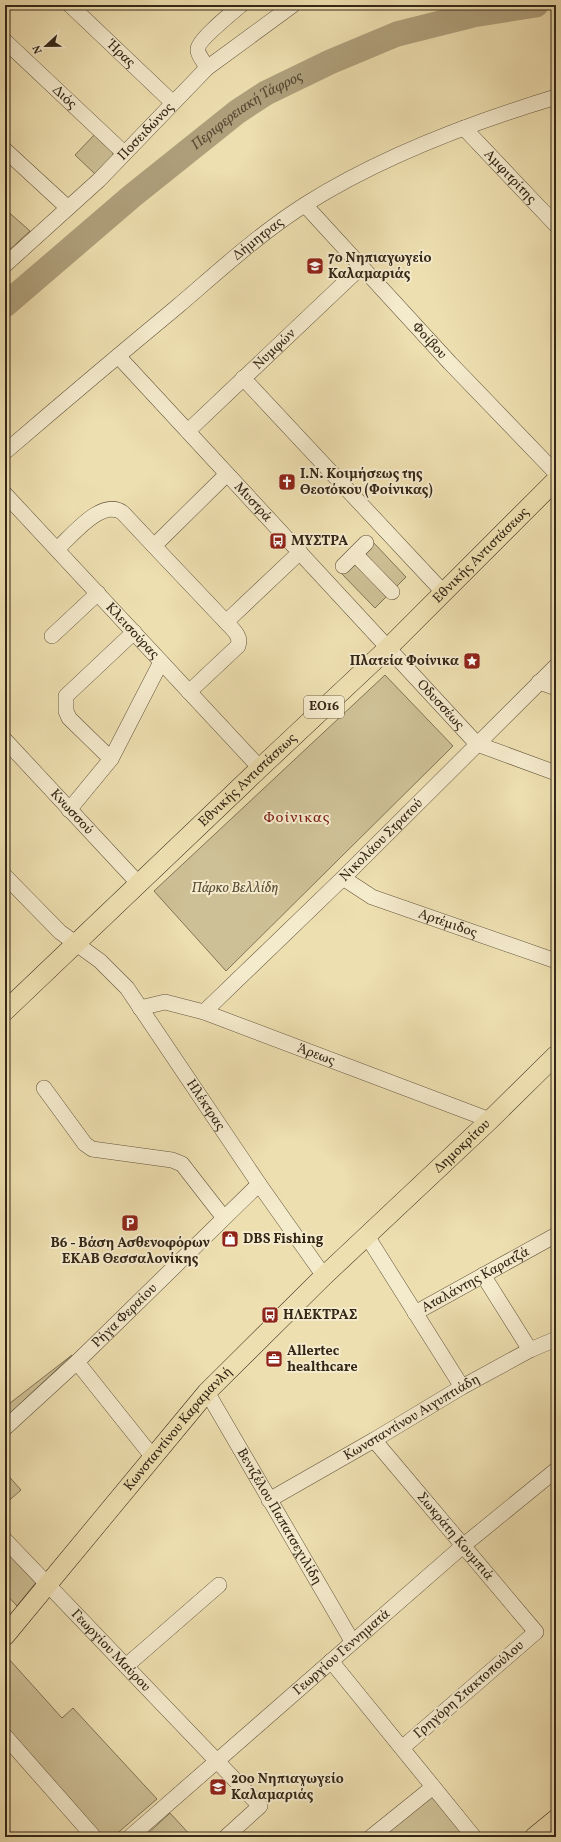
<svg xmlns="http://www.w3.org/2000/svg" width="561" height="1842" viewBox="0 0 561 1842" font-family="Vollkorn,serif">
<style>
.green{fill:#cec096;stroke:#817456}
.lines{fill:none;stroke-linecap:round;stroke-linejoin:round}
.river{stroke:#afa07c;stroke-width:25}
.minor-casing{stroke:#62553d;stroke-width:16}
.major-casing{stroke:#342717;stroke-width:20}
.minor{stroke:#f4eacc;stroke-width:15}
.major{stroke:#eedfb0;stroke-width:19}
.labels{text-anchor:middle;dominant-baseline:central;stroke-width:4;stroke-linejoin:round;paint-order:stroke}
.shield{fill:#f4eacc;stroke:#6e624d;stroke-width:1}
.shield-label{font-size:13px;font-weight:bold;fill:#342717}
.street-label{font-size:14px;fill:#342717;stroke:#f4eacc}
.poi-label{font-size:14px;font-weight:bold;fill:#342717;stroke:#f4eacc;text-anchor:start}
.park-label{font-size:14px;font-style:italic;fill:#5a4d37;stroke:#f4eacc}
.water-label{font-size:15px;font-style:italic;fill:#594b35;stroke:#f4eacc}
.neighbourhood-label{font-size:15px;letter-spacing:1px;fill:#7a1f14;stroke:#f4eacc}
</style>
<rect width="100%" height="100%" fill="#eedfb0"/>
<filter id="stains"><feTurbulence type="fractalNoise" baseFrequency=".005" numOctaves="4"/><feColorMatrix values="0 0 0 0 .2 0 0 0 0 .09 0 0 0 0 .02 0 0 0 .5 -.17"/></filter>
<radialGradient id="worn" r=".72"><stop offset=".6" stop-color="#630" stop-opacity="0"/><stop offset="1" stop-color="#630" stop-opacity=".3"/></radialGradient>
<path class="green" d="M97,132L113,153V156L95,174L75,155Z
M5,209L30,231L5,254Z
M373,542L406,577L394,589L364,557Z
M357,564L387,596L375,608L341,573Z
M385,675L453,746L226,971L154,891Z
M72,1355L5,1418V1407Z
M5,1472L21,1490L5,1504Z
M5,1546L38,1580L17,1606L5,1593Z
M8,1658L62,1718L73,1708L157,1799L113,1837H102L5,1725V1662Z
M431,1794L466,1837H380Z
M170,1813L192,1837H144Z"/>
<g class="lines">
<path class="river" id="s1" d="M5,305L132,196L237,112L266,93L330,62L397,34L473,15L536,5"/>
<g class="minor-casing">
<g id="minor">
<path id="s2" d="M70,5L173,103"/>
<path id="s3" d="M5,41L124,153"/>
<path d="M207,68C205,63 197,54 198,49C198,40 233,12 241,5"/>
<path id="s4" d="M464,128L556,225"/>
<path d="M5,150L68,208"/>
<path id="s5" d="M305,205L450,363L556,473"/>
<path id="s6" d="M5,265L99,180L207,68L293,5"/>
<path id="s7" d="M118,356L477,744L556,773"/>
<path d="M243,378L444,593"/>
<path id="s8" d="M188,431L361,267"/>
<path id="s9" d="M5,452C62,403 120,354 178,306C219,271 260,233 306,204C382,156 470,123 556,97"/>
<path d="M227,474L154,546L226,622L300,552"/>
<path id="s10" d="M5,494L260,768"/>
<path d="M57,549C72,536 102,497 123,513L154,546"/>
<path d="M355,554L392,592"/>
<path d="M343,566L366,543"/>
<path d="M52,636L98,593"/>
<path d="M539,682L556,688"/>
<path d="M189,692L238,646C242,636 232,629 226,622"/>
<path id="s11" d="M5,740L139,884"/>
<path d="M111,759L69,718L66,711V696L134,632"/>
<path d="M69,810L111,759L161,662"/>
<path id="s12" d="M5,876L60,932L100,961L127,988L259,1184L324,1276"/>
<path id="s13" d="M343,878L372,897L556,961"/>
<path id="s14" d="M140,1008L165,1002L204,1012L490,1120"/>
<path id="s15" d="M204,1012L343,878L556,666"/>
<path d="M44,1088L85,1144L92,1149L172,1160L182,1164L224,1218"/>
<path d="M367,1236L462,1387"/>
<path d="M483,1275L530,1350"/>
<path id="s16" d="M415,1313L556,1235"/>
<path d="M77,1362L152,1456"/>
<path id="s17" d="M207,1392L352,1641"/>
<path id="s18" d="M5,1428L77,1362L259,1184"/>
<path id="s19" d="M374,1440L536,1632L402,1748"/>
<path id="s20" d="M269,1500L374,1440L462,1387L530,1350L556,1339"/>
<path id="s21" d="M5,1540L260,1806L226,1837"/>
<path d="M331,1661L474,1837"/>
<path d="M126,1666L219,1585"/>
<path d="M5,1736L94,1837"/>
<path id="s22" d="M130,1837L464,1545L556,1470"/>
<path d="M371,1837L433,1787"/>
</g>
</g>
<g class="major-casing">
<g id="major">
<path id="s23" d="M5,1011L260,768L389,647L556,480"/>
<path id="s24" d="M5,1636L207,1392L324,1276L490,1120L556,1055"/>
<path d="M534,1837L556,1819"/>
</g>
</g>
<use href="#minor" class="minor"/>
<use href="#major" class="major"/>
</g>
<defs>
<g id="school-square" transform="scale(0.9)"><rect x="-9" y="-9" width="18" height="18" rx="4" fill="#8f2418" stroke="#f4eacc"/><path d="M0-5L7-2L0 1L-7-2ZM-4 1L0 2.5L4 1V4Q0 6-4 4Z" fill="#fff"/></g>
<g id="church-square" transform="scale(0.9)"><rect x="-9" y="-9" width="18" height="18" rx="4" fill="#8f2418" stroke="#f4eacc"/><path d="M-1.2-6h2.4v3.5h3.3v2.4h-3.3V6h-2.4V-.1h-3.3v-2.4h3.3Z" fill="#fff"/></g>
<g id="bus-square" transform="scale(0.9)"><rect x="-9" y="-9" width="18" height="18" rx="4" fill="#8f2418" stroke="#f4eacc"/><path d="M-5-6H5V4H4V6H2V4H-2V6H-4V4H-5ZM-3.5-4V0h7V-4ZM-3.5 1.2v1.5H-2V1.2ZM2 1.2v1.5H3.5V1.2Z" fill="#fff"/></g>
<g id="sight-square" transform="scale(0.9)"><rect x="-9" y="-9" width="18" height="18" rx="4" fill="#8f2418" stroke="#f4eacc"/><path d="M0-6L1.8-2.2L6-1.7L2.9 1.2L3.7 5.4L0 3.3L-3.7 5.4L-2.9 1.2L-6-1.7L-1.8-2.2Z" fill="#fff"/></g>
<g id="parking-square" transform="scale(0.9)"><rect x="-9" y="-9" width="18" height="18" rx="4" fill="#8f2418" stroke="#f4eacc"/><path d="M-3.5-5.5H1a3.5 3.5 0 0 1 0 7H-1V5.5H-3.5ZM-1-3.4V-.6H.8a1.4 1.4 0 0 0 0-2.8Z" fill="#fff"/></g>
<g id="shop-square" transform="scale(0.9)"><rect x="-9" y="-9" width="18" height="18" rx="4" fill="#8f2418" stroke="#f4eacc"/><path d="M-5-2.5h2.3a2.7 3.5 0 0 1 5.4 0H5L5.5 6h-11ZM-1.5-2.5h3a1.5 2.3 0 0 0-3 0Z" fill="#fff"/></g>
<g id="office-square" transform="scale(0.9)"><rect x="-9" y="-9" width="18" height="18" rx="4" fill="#8f2418" stroke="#f4eacc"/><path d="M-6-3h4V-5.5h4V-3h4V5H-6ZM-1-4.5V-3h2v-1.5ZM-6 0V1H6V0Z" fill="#fff"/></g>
</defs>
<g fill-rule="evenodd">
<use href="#school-square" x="315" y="266"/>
<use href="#church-square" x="287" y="482"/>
<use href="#bus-square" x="278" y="541"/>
<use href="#sight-square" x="472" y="661"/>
<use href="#parking-square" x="130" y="1223"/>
<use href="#shop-square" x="230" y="1239"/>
<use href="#bus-square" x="270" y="1315"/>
<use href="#office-square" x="274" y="1359"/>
<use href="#school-square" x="218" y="1787"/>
</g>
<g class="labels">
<rect class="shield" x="304" y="696" width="40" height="22" rx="3"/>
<g class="shield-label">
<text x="324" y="707">ΕΟ16</text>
</g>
<g class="street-label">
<text stroke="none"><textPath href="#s2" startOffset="71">Ήρας</textPath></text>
<text stroke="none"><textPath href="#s3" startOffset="82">Διός</textPath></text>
<text stroke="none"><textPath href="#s6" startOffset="194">Ποσειδώνος</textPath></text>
<text stroke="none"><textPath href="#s4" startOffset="67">Αμφιτρίτης</textPath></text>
<text stroke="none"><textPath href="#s9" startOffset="331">Δήμητρας</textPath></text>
<text stroke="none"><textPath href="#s5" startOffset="184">Φοίβου</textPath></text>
<text stroke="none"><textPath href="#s8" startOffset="119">Νυμφών</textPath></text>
<text stroke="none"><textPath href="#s7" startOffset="199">Μυστρά</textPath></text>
<text stroke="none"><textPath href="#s23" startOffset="659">Εθνικής Αντιστάσεως</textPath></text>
<text stroke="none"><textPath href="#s10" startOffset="187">Κλεισούρας</textPath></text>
<text stroke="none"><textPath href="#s7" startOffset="475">Οδυσσέως</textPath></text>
<text stroke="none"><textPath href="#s23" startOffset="335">Εθνικής Αντιστάσεως</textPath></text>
<text stroke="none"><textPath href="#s11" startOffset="98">Κνωσσού</textPath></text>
<text stroke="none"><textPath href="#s15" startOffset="247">Νικολάου Στρατού</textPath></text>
<text stroke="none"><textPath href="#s13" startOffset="115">Αρτέμιδος</textPath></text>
<text stroke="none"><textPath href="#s14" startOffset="186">Άρεως</textPath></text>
<text stroke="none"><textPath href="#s12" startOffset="307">Ηλέκτρας</textPath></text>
<text stroke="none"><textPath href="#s24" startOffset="671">Δημοκρίτου</textPath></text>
<text stroke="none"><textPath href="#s16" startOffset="69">Αταλάντης Καρατζά</textPath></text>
<text stroke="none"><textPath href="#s18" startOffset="164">Ρήγα Φεραίου</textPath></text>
<text stroke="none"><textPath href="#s20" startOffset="165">Κωνσταντίνου Αιγυπτιάδη</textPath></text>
<text stroke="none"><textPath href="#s24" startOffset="270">Κωνσταντίνου Καραμανλή</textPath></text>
<text stroke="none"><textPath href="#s17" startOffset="144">Βενιζέλου Παπατσεχιλίδη</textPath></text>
<text stroke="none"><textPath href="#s19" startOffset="126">Σωκράτη Κουμπιά</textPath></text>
<text stroke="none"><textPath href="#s21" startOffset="153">Γεωργίου Μαύρου</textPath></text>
<text stroke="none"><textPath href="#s22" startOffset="281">Γεωργίου Γεννηματά</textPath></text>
<text transform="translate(469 1690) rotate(-41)">Γρηγόρη Στακτοπούλου</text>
</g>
<g class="poi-label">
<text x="328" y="258">7ο Νηπιαγωγείο<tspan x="328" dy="16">Καλαμαριάς</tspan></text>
<text x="300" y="474">Ι.Ν. Κοιμήσεως της<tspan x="300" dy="16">Θεοτόκου (Φοίνικας)</tspan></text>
<text x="291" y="541">ΜΥΣΤΡΑ</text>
<text x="459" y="661" text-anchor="end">Πλατεία Φοίνικα</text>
<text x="243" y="1239">DBS Fishing</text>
<text x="130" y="1243" text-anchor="middle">Β6 - Βάση Ασθενοφόρων<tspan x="130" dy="16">ΕΚΑΒ Θεσσαλονίκης</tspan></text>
<text x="283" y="1315">ΗΛΕΚΤΡΑΣ</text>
<text x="287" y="1351">Allertec<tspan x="287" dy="16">healthcare</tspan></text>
<text x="231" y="1779">20ο Νηπιαγωγείο<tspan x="231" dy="16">Καλαμαριάς</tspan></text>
</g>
<g class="park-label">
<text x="235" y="888">Πάρκο Βελλίδη</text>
</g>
<g class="water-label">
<text stroke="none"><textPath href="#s1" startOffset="311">Περιφερειακή Τάφρος</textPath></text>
</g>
<g class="neighbourhood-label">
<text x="297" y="818">Φοίνικας</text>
</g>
</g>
<rect width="561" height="1842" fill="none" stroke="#eedfb0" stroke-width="20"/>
<rect x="6" y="6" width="549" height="1830" fill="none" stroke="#342717" stroke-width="2"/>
<rect x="10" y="10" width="541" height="1822" fill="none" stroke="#342717"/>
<g transform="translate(46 46) rotate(248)" stroke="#f4eacc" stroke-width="3" paint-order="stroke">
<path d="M0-3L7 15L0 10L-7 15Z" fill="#342717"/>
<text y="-6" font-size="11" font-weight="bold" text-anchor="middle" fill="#342717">N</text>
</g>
<rect width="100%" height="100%" filter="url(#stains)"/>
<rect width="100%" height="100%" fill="url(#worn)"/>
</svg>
